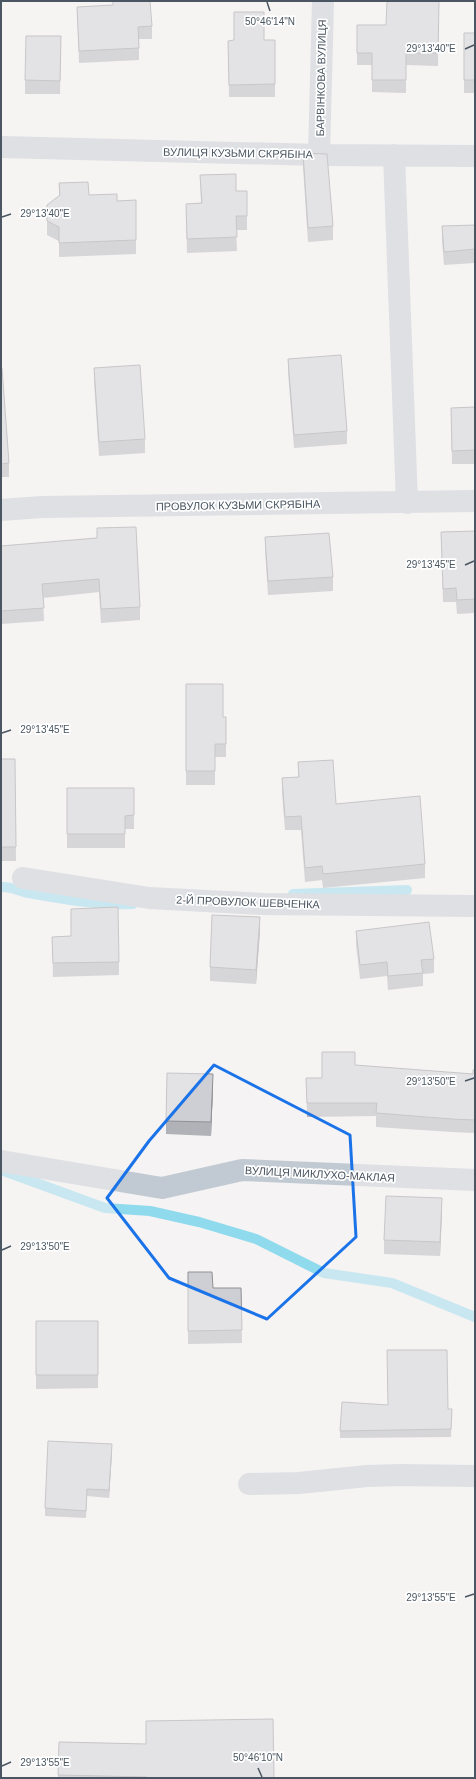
<svg xmlns="http://www.w3.org/2000/svg" width="476" height="1779" viewBox="0 0 476 1779" font-family="Helvetica,sans-serif">
<style>
.lines{fill:none;stroke-linecap:round;stroke-linejoin:round}
.stream{stroke:#90daee;stroke-width:10}
.minor{stroke:#c1cad2;stroke-width:22}
.wall{fill:#b0b2b7}
.shaded-wall{fill:#909195}
.building{fill:#cdcfd5;stroke:#909195}
.marked{fill:none;stroke:#1a73e8;stroke-width:3;stroke-linejoin:round}
.ticks{fill:none;stroke:#4a5661;stroke-width:1.5}
.labels{text-anchor:middle;dominant-baseline:central;stroke-width:3.5;stroke-linejoin:round;paint-order:stroke}
.street-label{font-size:11px;fill:#4a5661;stroke:#fff}
.ticks-label{font-size:10px;text-anchor:middle;fill:#4a5661;stroke:#fff;stroke-width:3.5;stroke-linejoin:round;paint-order:stroke}
</style>
<rect width="100%" height="100%" fill="#f5f3f3"/>
<g class="lines">
<path class="stream" d="M1,887C11,886 18,891 28,893C63,899 98,906 133,904
M293,894L407,890
M1,1170L105,1208L150,1211L199,1222L256,1239L324,1273L392,1283L475,1317"/>
<path class="minor" d="M1,147L319,155L475,156
M319,155L323,1
M394,155L407,503
M1,510L42,507L475,501
M23,878L149,898L263,904L475,906
M1,1161L162,1188L242,1170L475,1180
M249,1484L299,1483L367,1476L400,1475L475,1476"/>
</g>
<path class="wall" d="M439,1L438,66L406,65V93L372,92V65H357V25H386Z
M77,7L152,26V39H139V60L79,63Z
M464,33H475V93H464Z
M61,36L60,94H25V80Z
M275,40V97H229L228,41Z
M303,153L333,226V240L308,242L303,167Z
M200,175L236,191L247,216V230H236L237,251L187,253L186,217V204L201,203Z
M59,183L89,195L117,201L136,200V254L59,257V241L47,235V205L59,196Z
M475,225V263L444,265L442,240V226Z
M288,359L347,431V444L294,448L288,373Z
M1,368L9,463V477H1Z
M94,368L145,439V453L99,456L94,381Z
M475,407V464H452L451,408Z
M97,528L140,607V620L101,623L99,592L43,598L44,621L1,624V546L97,538Z
M475,531V613L457,614L456,602H443L441,532Z
M265,537L333,577V591L268,595L265,551Z
M186,684L223,717H226V757H215V785H186Z
M1,759H15L16,861H1Z
M298,762L336,804L425,864V878L323,888L322,880L305,882L301,830H285L282,792V778L298,777Z
M67,788H134V829H125V848H67Z
M71,909L119,962V975L53,977L52,937L71,936Z
M260,931L256,984L210,981V967Z
M356,931L434,959V973L423,974V986L388,990L387,976L360,979L356,944Z
M355,1065L473,1074L475,1070V1133L452,1132L376,1127V1116L307,1117L306,1078H322Z
M213,1088L211,1136L166,1134V1121Z
M442,1212L440,1256L384,1254V1240Z
M188,1272L213,1288H241L242,1343L188,1344Z
M36,1321H98V1388L36,1389Z
M448,1409H452L451,1437L340,1438V1431Z
M112,1452L109,1498L87,1496L86,1518L45,1516V1508Z
M146,1721L274,1778H58L59,1742L146,1744Z"/>
<path class="shaded-wall" d="M260,917V931L256,984V970Z
M213,1074V1088L211,1136V1122Z
M442,1198V1212L440,1256V1242Z
M112,1444V1452L109,1498V1490Z"/>
<path class="building" d="M113,1H150L152,26L138,27L139,48L79,51L77,7L113,5Z
M387,1H439L438,53H406V80H372V53H357V25H386Z
M234,12H264V40H275V84L229,85L228,41L234,40Z
M464,33H475V80H464Z
M26,36H61L60,81L25,80Z
M303,153L327,154L333,226L308,228Z
M236,174V191H247V216H236L237,237L187,239L186,204L202,203L200,175Z
M88,182L89,195L117,194V201L136,200V240L59,243V227L47,221V205L60,195L59,183Z
M475,225V249L444,252L442,226Z
M341,355L347,431L294,435L288,359Z
M140,365L145,439L99,442L94,368Z
M1,368H2L9,463L1,464Z
M475,407V450L452,451L451,408Z
M136,527L140,607L101,609L99,579L42,584L44,608L1,611V546L97,538V528Z
M475,531V599L457,600L456,588L443,589L441,532Z
M329,533L333,577L268,581L265,537Z
M186,684H223V717H226V744H215V771H186Z
M1,759H15L16,847H1Z
M333,760L336,804L420,796L425,864L323,874L322,866L305,868L301,816L285,817L282,778L299,777L298,762Z
M67,788H134V815L125,816V834H67Z
M118,907L119,962L53,963L52,937L71,936V909Z
M212,915L260,917L256,970L210,967Z
M429,922L434,959L421,960L423,973L388,976L387,962L360,965L356,931Z
M322,1052H355V1065L473,1074V1070H475V1120L452,1119L376,1113L377,1103H307L306,1078H322Z
M167,1073L213,1074L211,1122L166,1121Z
M386,1196L442,1198L440,1242L384,1240Z
M188,1272H212L213,1288H241L242,1330L188,1331Z
M36,1321H98V1375H36Z
M387,1350H447L448,1409H452L451,1429L340,1431L342,1402L388,1405Z
M48,1441L112,1444L109,1490L87,1489L86,1511L45,1508Z
M273,1719L274,1778H147V1777L58,1775L59,1742L146,1744V1721Z"/>
<path d="M0 0H476V1779H0ZM214,1065L350,1135L356,1237L267,1319L169,1278L107,1198L149,1141Z" fill="#f5f3f3" fill-opacity=".55" fill-rule="evenodd"/>
<path class="marked" d="M214,1065L350,1135L356,1237L267,1319L169,1278L107,1198L149,1141Z"/>
<path class="ticks" d="M267,2L270,11M465,49L474,45M2,217L11,214M465,565L474,561M2,733L11,730M465,1081L474,1078M2,1250L11,1246M465,1597L474,1594M2,1766L11,1762M258,1768L262,1777"/>
<g class="labels">
<g class="street-label">
<text transform="translate(321 78) rotate(-89)">БАРВІНКОВА ВУЛИЦЯ</text>
<text transform="translate(238 153) rotate(1)">ВУЛИЦЯ КУЗЬМИ СКРЯБІНА</text>
<text transform="translate(238 505) rotate(-1)">ПРОВУЛОК КУЗЬМИ СКРЯБІНА</text>
<text transform="translate(248 902) rotate(2)">2-Й ПРОВУЛОК ШЕВЧЕНКА</text>
<text transform="translate(320 1174) rotate(3)">ВУЛИЦЯ МИКЛУХО-МАКЛАЯ</text>
</g>
</g>
<g class="ticks-label">
<text x="270" y="25">50°46'14"N</text>
<text x="431" y="52">29°13'40"E</text>
<text x="45" y="217">29°13'40"E</text>
<text x="431" y="568">29°13'45"E</text>
<text x="45" y="733">29°13'45"E</text>
<text x="431" y="1085">29°13'50"E</text>
<text x="45" y="1250">29°13'50"E</text>
<text x="431" y="1601">29°13'55"E</text>
<text x="258" y="1761">50°46'10"N</text>
<text x="45" y="1766">29°13'55"E</text>
</g>
<rect width="476" height="1779" fill="none" stroke="#4a5661" stroke-width="4"/>
</svg>
